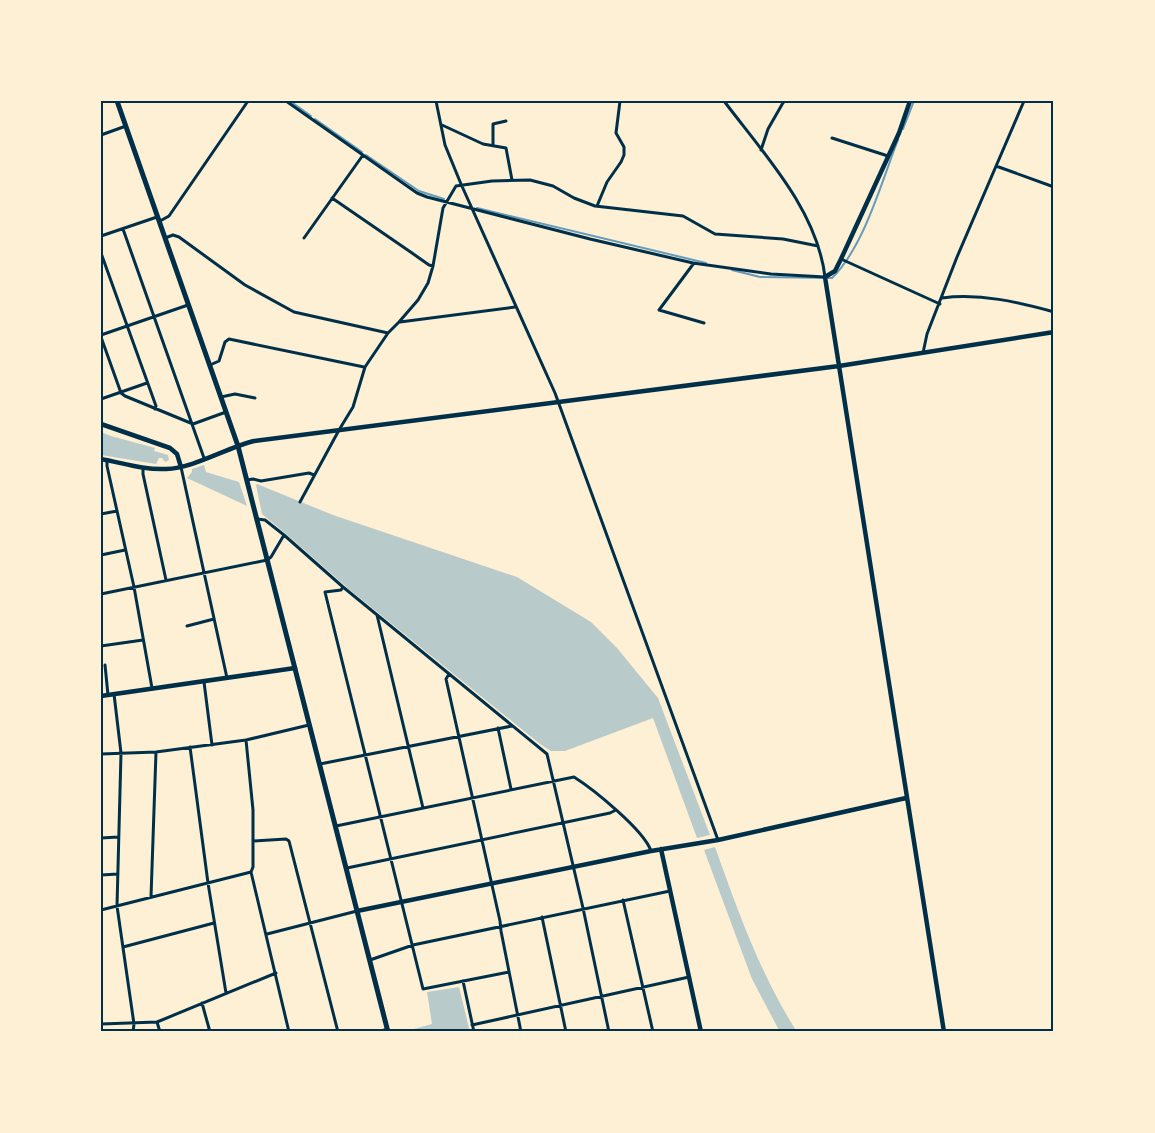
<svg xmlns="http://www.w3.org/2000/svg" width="1155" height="1133" viewBox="0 0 1155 1133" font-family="'Public Sans',sans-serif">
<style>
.green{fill:#b9caca}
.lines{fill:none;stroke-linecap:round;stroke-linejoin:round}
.stream{stroke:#669bbc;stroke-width:2}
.minor{stroke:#003049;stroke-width:3}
.tertiary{stroke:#003049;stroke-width:4.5}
.secondary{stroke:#003049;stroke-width:5}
.neatline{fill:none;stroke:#003049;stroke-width:2}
</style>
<rect width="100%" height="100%" fill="#fdf0d5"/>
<path class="green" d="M101,432L111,436L155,448L154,451L168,455L169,460L165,462L162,458H159L156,464L101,455Z
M204,465L206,472L239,482L247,506L187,478L192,472V469Z
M257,484L333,515L517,577L591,622L617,648L658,698L710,835L697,838L653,718L565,751H551L540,744L350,590L285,533L262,514L256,485Z
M715,847C738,911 760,974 797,1032H780L752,979L704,850Z
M459,987L470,1032H403L432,1024L427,992Z"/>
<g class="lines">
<path class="stream" d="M290,101L311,116
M315,119L362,152
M903,129L914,101
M366,155L419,191L444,199
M477,208L706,263
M732,270L760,277L832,278C864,247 881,183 898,140"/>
<path class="minor" d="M286,101L417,193L427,197L590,239L693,263L771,274L825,277C817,210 764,154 724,101
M436,101L445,145L461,184L555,393L718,840
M777,101L784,102
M442,125L483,144L506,148L512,180
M101,135L126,126
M832,138L888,156
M493,145V124L506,121
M761,150L768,129L784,101
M996,166L1054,187
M332,198L412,253L429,265L433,266
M597,206L607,182L621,162L624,155V147L616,133L620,101
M160,221L169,216L248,101
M123,229L204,458
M101,236L157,217
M165,238L173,235L179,237L245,285L294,312L388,333
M304,238L363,155
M101,253L156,406L155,409
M841,259L940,304
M694,263L659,310L704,323
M942,298C980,293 1018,302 1054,312
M400,322L515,307
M101,335L188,305
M101,337L121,393L125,396L193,424L226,412
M923,353L927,334L957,257L1024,101
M210,365L219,361L225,342L229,339L364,367
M221,397L235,394L255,398
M101,399L147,383
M107,460V466L134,587L152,688
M181,467L227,678
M143,469V474L166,580
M247,480L253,479L261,481L309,473L314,475
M300,502L339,430L353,407L365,367L388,333L399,322L418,300L428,283L433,266L443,208L456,186L492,181L530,180L553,186L574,198L595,206L683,216L715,234L783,239L818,246
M101,514L117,511
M257,519L265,520L284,535L343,587L547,754L583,908L609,1032
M101,555L125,550
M343,587L341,590L325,592L423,989L509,972
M101,594L267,560L271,557L284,535
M377,615L423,808
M187,626L214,619
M101,646L143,640
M105,665L108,695
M449,674L446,679L500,921L501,931L521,1032
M204,682L212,745
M114,694L121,753L117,906L134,1024L133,1032
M498,728L511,789
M246,740L253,810V867L251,872L289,1032
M190,747L208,883L226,993
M101,754L156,752L246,740L309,725
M320,764L512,726
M336,826L574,777C593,789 644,830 651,851
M101,838L118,837
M253,841L286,839L289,841L338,1032
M347,868L610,813L616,810
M101,875L118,874
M151,897L156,752
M623,900L653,1032
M101,910L251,872
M542,917L566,1032
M267,934L357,911
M123,947L214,923
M370,960L413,945L670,891
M463,981L474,1032
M202,1003L210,1032
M157,1022L160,1032
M101,1024L157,1022L276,973
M472,1025L689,977
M379,1032L387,1029"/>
<path class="tertiary" d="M910,101L899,133L841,259L835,271L825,277L944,1032
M101,424L170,448L177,454L181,467
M101,459C123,463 143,470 166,469C194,468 226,448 254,441L839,366L1054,332
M101,696L295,668
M661,849L701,1032
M357,911L651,851L718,840L906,798"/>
<path class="secondary" d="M117,101L238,446L388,1032"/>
</g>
<rect width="1155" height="1133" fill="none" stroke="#fdf0d5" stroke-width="205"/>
<rect x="102" y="102" width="950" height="928" class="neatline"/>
</svg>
